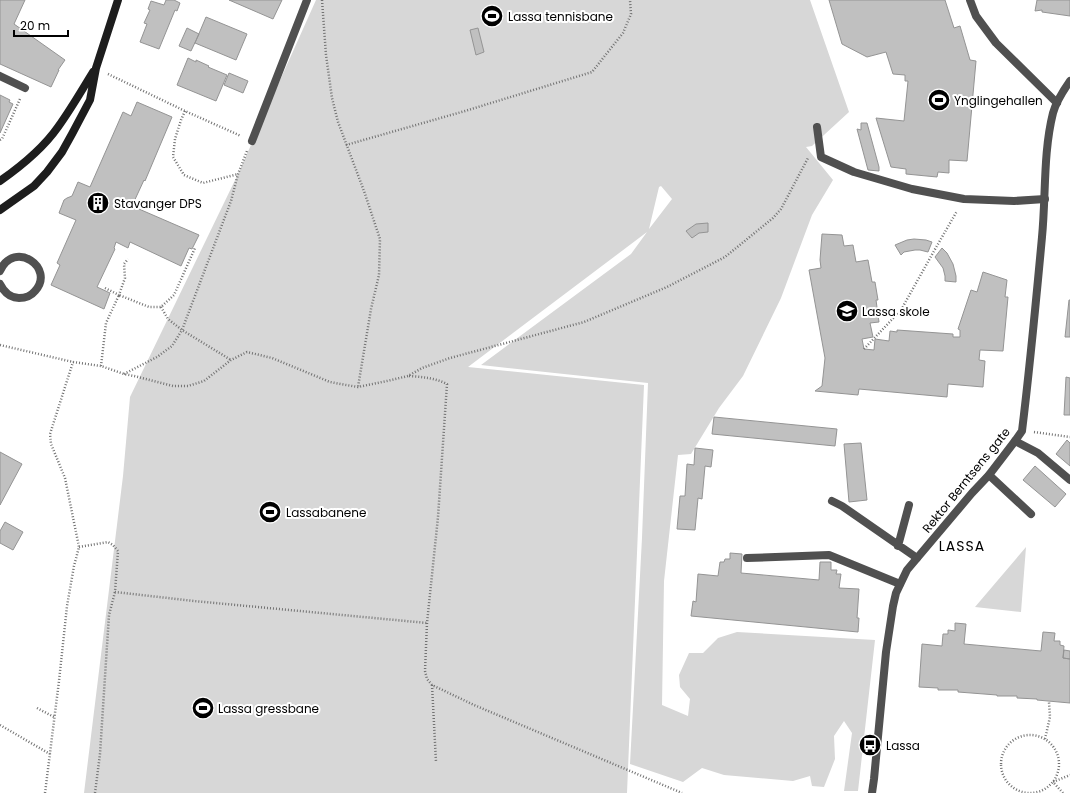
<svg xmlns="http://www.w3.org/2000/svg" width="1070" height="793" viewBox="0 0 1070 793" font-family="Poppins,sans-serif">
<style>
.green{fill:#d7d7d7;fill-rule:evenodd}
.building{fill:#c0c0c0;stroke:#949494}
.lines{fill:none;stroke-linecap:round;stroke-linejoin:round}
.path{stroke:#727272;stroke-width:2.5;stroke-dasharray:1 2;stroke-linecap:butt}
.lane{stroke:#505050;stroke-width:8}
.street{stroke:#505050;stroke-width:8}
.secondary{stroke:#1d1d1d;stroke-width:8}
.labels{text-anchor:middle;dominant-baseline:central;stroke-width:4;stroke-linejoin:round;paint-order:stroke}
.poi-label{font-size:12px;fill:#000;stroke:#fff;text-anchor:start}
.street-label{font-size:12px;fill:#000;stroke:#fff}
.quarter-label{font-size:14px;letter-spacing:1px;fill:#000;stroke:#fff}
</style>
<rect width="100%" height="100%" fill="#fff"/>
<path class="green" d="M316,0H810L849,112L812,146L806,147L833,180L812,215L781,298L743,376L719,408L691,454L678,455L664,581L662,705L688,716L690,699L680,687L679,675L689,653H703L718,638L737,632L875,640L858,791H844L852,733L844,721L834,736L835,759L824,787L812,786L810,776L793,781L724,775L702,768L683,782L630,764L642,538L648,383L481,365L631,254L647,232L468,367L644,385L627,793H84L123,476L130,397L238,174ZM661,186L672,199L649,229L659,187Z
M1026,547L1021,612L975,607Z"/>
<path class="building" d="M0,0H25L14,24L65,60L58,70H59L51,87L0,64Z
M166,0H174L180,3L177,11L175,10L159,49L140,42L147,24L144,23L150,10L148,9L151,1L164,5Z
M229,0H282L273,19Z
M829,0H945L954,28L960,26L970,60L976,61L967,161L949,160V173L938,172L937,177L906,174V169L891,167L876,118L904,121L908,81H905V75L893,74L886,52L867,57L842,44Z
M1037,0H1070V16L1042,12V10L1035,11Z
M206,17L247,34L236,60L195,43Z
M187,28L199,34L191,51L179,46Z
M478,28L484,52L476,55L470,30Z
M188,58L196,62V60L209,66L208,67L227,75L216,101L177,85Z
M229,73L248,81L243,93L224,85Z
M0,95L10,100L9,102L13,104L0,133Z
M137,102L172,117L145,181L144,180L132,206L199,235L192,249L189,248L181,266L130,242L128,248L116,242L114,248L115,249L97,287L110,293L104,309L51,285L60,265L57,263L76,220L59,213L64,200L67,198L72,196L78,182L90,187L123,112L131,116Z
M861,123H867L879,167V171L868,170L857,129L861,130Z
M708,223V232L699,233L692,238L686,231L696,224Z
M822,234L842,235L844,246L853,245L856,262L868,260L872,282H875L878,300H876L879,322L870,323L873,337L862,339L864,349L874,350L875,339L889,341L890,331L897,332V330L953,334V337H960V330L958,329L971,290L977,292L983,272L1007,280L1005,297H1008L1003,351L980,350L979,360L985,361L983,387L948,384L947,397L859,389L858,395L815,391L822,386L825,358L809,270L821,268L820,260Z
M914,239L926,240L932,242L928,252L920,250H915L904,252L901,255L895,245L907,240Z
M942,248L947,253L953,264L956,276V282L945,281V276L943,268L935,257Z
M1069,300H1070V337H1065Z
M1066,377L1070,378V415H1064Z
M714,417L837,429L835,446L712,434Z
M1067,440L1070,443V466L1056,454Z
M861,443L867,500L849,502L844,444Z
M695,448L713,450L711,467L705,466L702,499L698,498L695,530L677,529L680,496H685L687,464L694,465Z
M0,452L22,464L0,505Z
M1035,466L1066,494L1055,507L1023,480Z
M5,522L23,532L13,550L0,543V531Z
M730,553L742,554L741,573L819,580L820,562H831V570H837L836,574H841L839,588L859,589L857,618H859L858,632L691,616L693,601L696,602L698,574L718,576L720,562H724L725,559H730Z
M955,623L966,624L964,644L1041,651L1043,632L1055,633L1054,641H1060V645L1064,646L1063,658L1070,659V703L1037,700V699L1017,698V696H997V695L958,692V690H938V688L919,687L922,644L942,646L943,634H948V630L955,631Z
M1064,650L1070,651V659L1063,658Z"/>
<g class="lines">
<path class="path" d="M322,0L326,55L332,98L338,122L364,191L380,239L379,275L371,309L358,387
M108,74L185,111L241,136
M185,111L181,120L175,139L173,157L184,175L203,183L238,174
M0,140L2,139L20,99
M346,145L465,111L592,72L623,33L631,14L630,0
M105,288L119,295L125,278L124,264L128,259
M161,307L168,319L182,330L231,360
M0,345L73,362L101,366L124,374L134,376L173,386H188L204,381L231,360L247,352L272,358L330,382L346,385L358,387L387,381L408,376L422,368L450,358L584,322L667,287L725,257L773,218L781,209L808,158
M864,349L901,310L934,251L957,211
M101,366L106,323L119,295L149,307H161L174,295L195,248
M124,374L157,357L172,346L182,330L231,201L238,174L247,151
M409,376C423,377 435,378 447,384L438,517L427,623L425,671L427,679L432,685L474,705L682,793
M1034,432L1070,437
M79,547L108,542L113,545L118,551L115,592L194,601L427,623
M432,685L436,762
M37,708L54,717
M0,725L50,754
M1001 764a29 29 0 1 1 58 0a29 29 0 1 1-58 0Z
M1045,739L1050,717L1049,702
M45,793L59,681L67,606L74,566L79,547L65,478L51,444L50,434L73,362
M95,793L100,754L109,615L115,592
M1063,793L1053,782L1070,775"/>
<path class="lane" d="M970,0L976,16L996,43L1057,103
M0,76L25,88
M817,127L821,157L854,172L912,189L964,199L1014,201L1045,199
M252,141L307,0
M0,271C14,239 56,268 35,291C31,296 25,298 19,298C10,298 4,292 0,284
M1015,441L1038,453L1070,480
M989,475L1031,514
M832,501L842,506L917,558
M898,546L909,505
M747,558L829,555L900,584"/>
<path class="street" d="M872,793L874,779L886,652L893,606L896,593L907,570L972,493L989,475L1015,441L1022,431C1030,366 1036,302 1042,237C1046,196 1043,153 1053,113C1056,102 1063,91 1070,81"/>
<path class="secondary" d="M0,181C20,167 44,147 58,127C71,109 82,90 93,72
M0,210L34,186L47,172L62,152L72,134L90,100L96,68L118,0"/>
</g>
<defs>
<g id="stadium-disc" transform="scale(1.15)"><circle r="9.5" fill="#000" stroke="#fff"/><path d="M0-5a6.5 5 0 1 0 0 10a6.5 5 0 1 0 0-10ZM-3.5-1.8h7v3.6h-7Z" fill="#fff"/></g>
<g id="building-disc" transform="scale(1.15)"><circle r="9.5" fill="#000" stroke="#fff"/><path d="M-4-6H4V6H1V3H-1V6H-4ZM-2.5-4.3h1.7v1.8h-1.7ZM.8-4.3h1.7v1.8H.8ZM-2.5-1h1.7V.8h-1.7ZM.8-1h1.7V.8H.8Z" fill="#fff"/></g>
<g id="school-disc" transform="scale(1.15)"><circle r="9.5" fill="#000" stroke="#fff"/><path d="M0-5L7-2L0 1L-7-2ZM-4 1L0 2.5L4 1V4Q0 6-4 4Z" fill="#fff"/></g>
<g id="bus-disc" transform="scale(1.15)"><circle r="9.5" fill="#000" stroke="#fff"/><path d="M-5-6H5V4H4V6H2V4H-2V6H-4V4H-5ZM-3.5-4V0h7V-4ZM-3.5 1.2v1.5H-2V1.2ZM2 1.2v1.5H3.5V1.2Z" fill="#fff"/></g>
</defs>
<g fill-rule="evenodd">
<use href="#stadium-disc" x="492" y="16"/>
<use href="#stadium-disc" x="939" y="100"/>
<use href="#building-disc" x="98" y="203"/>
<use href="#school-disc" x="847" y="311"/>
<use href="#stadium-disc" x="270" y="512"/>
<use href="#stadium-disc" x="203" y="708"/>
<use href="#bus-disc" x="870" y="745"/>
</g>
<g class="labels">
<g class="poi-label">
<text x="508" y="16">Lassa tennisbane</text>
<text x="954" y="100">Ynglingehallen</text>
<text x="114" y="203">Stavanger DPS</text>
<text x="862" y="311">Lassa skole</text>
<text x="286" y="512">Lassabanene</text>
<text x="218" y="708">Lassa gressbane</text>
<text x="886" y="745">Lassa</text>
</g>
<g class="street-label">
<text transform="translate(966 480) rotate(-51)">Rektor Berntsens gate</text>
</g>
<g class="quarter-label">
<text x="962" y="546">LASSA</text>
</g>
</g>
<path d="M14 30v6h54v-6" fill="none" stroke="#000000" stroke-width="2"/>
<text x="20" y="30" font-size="12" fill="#000000" stroke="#ffffff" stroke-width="3" paint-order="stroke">20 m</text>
</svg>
